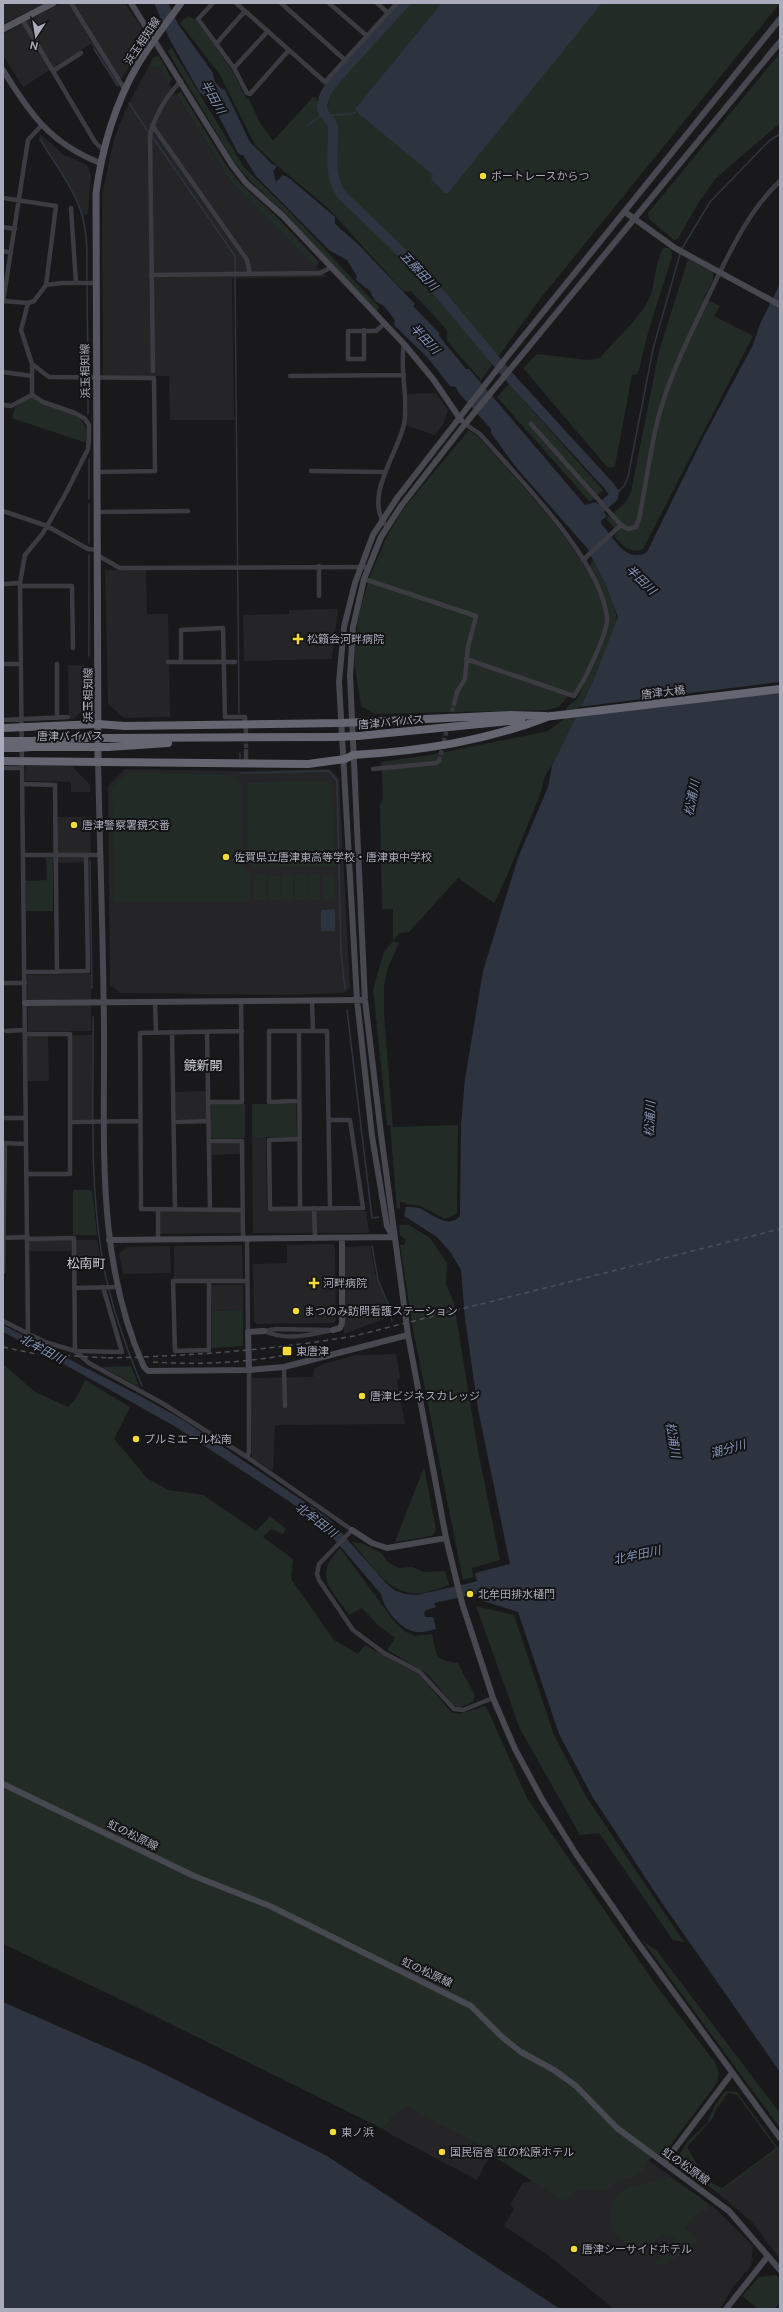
<svg xmlns="http://www.w3.org/2000/svg" width="783" height="2312" viewBox="0 0 783 2312" font-family="'DM Sans','Noto Sans JP',sans-serif">
<style>
.built{fill:#252528}
.green{fill:#222b25}
.water{fill:#2e343f}
.pier{fill:#19191b}
.lines{fill:none;stroke-linecap:round;stroke-linejoin:round}
.stream{stroke:#2e343f;stroke-width:1.5}
.river{stroke:#2e343f;stroke-width:10}
.street-tunnel{stroke:#36363b;stroke-width:4.5;stroke-dasharray:4.5 2;stroke-linecap:butt}
.street{stroke:#3c3b42;stroke-width:4.5}
.secondary{stroke:#474850;stroke-width:6}
.primary{stroke:#55565f;stroke-width:7}
.highway{stroke:#656671;stroke-width:8}
.rail{stroke:#4e4f57;stroke-width:1.5;stroke-dasharray:5 4;stroke-linecap:butt}
.highway-bridge{stroke:#656671;stroke-width:8}
.poi-dot{fill:#f4dc37;stroke:#141416;stroke-width:1.5}
.labels{text-anchor:middle;dominant-baseline:central;stroke-width:4;stroke-linejoin:round;paint-order:stroke}
.street-label{font-size:11px;fill:#abacbb;stroke:#141416}
.poi-label{font-size:11px;fill:#abacbb;stroke:#141416;text-anchor:start}
.water-label{font-size:12px;font-style:italic;fill:#8293b6;stroke:#141416}
.quarter-label{font-size:13px;fill:#cccdd6;stroke:#141416}
</style>
<rect width="100%" height="100%" fill="#19191b"/>
<path class="built" d="M3,3H45L3,24Z
M61,3H125L147,36L117,87L91,44L23,87L3,55V34Z
M149,66L160,69L232,183L327,277L232,278L234,420H170L169,376H103L102,195L114,139L127,107Z
M41,135L63,154L87,165L91,174L88,214L83,215L74,194L39,136Z
M436,393L448,410L444,423L435,435L405,425L408,409L407,394Z
M146,569L147,614H168L170,717L124,718L108,704L105,570Z
M338,609L332,659L244,661L243,615L289,614V610Z
M68,665L89,666V703L74,719H69Z
M26,766H72L90,785V792H71V782L25,781Z
M125,769L248,771L329,769L339,778L350,988L344,993L284,995L120,993L110,985L108,786Z
M53,817H90L91,854L85,862L53,863Z
M91,974V1031H28L27,975Z
M48,1035L49,1081H27V1036Z
M71,1035H92L93,1119H72Z
M206,1091L207,1119H175V1092Z
M252,1137H266L267,1211H366L369,1233H253Z
M207,1143H240V1154L207,1155Z
M160,1211H241V1233L160,1234Z
M29,1240H97L101,1258H71V1251H29Z
M333,1244L335,1247L336,1320L334,1323L257,1324L254,1321L253,1264L287,1263V1245Z
M242,1245L243,1279L174,1280V1246Z
M170,1246L171,1273L123,1274L119,1254L127,1247Z
M370,1246L375,1274L388,1306L389,1317L344,1334V1247Z
M211,1285H243V1310L212,1311Z
M396,1354L400,1377L397,1381L405,1424L275,1425L273,1471L252,1458L251,1378L313,1377L314,1369L323,1364L356,1355Z
M406,2106L492,2152L477,2180L390,2134L383,2129L394,2115Z
M779,2149L780,2150V2259L752,2222L719,2194Z
M648,2160L716,2209L753,2246L751,2266L733,2287L720,2309H614L548,2255L504,2226L514,2209L510,2205L523,2183L537,2180L578,2188Z"/>
<path class="green" d="M409,3H780L540,299L481,380L447,341V330L411,291L404,292L327,207L274,163L255,145L220,75L180,23L188,16L196,20L232,70L246,98L249,99L260,123L273,141L313,97L317,98V105Z
M171,47L244,167L288,210L379,307L376,313L286,214L251,182L234,162L168,52Z
M780,53V123L715,179L697,205L678,239L674,240L649,219L648,213Z
M159,56L172,79L169,84L160,69L149,66L153,58Z
M181,92L228,168L242,185L278,218L319,262L316,267L232,183L176,94Z
M664,247L671,249L672,257L649,329L638,374L632,375L615,466L612,468L607,467L523,368L537,354L588,360L600,358C614,341 636,322 647,303C657,286 653,264 664,247Z
M688,259L713,272V280L704,298L720,306L714,316L753,336L643,549C629,554 623,546 614,536L618,531L606,519L625,503L631,492L659,351Z
M509,384L603,490L590,502L497,397Z
M32,397C54,413 91,407 87,443L12,418L15,407Z
M469,430L479,437C515,479 601,564 605,619C607,638 584,677 574,694L569,695L559,707L547,710L375,714L361,706L354,661L355,645L359,614L370,576L388,534L404,508Z
M593,560C601,574 620,609 616,624L593,681L552,766C541,779 544,786 538,800C523,835 511,870 494,903L458,878L409,932L399,933L393,941L399,943L387,970L384,987V1014L393,1127L458,1125L457,1214L445,1219L420,1206L406,1204L405,1202H400V1208L397,1209L390,1125H387L373,989L384,952L393,941V909H382L380,805L383,798L381,762L430,755L548,731L563,720L567,707L578,698L608,626L603,597L590,565Z
M127,773L233,775L241,784L242,865L250,873V902H114L112,788Z
M326,781L332,785L335,866L253,868L248,864V783Z
M46,857L53,858V911H26L25,881L47,880Z
M254,875H266V900H254Z
M268,875L280,876V900H268Z
M281,875H293V900H281Z
M295,875H307V900H295Z
M308,875H320V900H308Z
M323,875H335V899H323Z
M211,1104H245V1138H211Z
M252,1104H296L297,1137H252Z
M73,1190H92L97,1235H73Z
M399,1225H409L430,1238L447,1263L446,1284L454,1303L477,1445L500,1560L472,1568L473,1577L463,1580L413,1329L400,1245H404L406,1240L400,1235Z
M243,1310V1346L212,1348V1311Z
M3,1364L34,1391L68,1407L77,1397L85,1380L130,1407L114,1439L148,1479L169,1490L203,1495L256,1531L270,1516L286,1529L283,1534L271,1529L263,1537L293,1559L291,1579L334,1640L358,1654L365,1645L420,1675L451,1712L459,1714L486,1706L527,1798L658,1988L714,2061C720,2071 720,2077 714,2087L665,2152L648,2160L643,2172L636,2176L615,2183L605,2191L580,2189L564,2201L493,2156L492,2152L407,2107L394,2115L383,2129L128,2003L3,1944Z
M131,1366L139,1387L102,1367Z
M424,1467L436,1530L432,1536L395,1542Z
M352,1542L364,1544L381,1553L389,1563L399,1568L412,1567L424,1572L445,1571L449,1585C440,1588 431,1592 422,1593C390,1598 370,1563 352,1542Z
M340,1548L394,1621L404,1631L415,1636L432,1634C437,1656 434,1660 458,1663L475,1696L473,1702L459,1708L452,1704L428,1674L387,1650L395,1638L378,1625L362,1608L349,1615C330,1587 313,1577 340,1548Z
M476,1606L514,1615L554,1735L587,1798L684,1942L673,1940L599,1833L580,1835L520,1729Z
M642,1940L657,1951L780,2113V2128Z
M725,2091L737,2092L779,2149L719,2194L707,2185L710,2182L722,2188L776,2148L737,2095L728,2093L716,2109L713,2118L687,2147L701,2171L699,2178L677,2165V2158L688,2141L707,2123L714,2107Z
M671,2178L706,2202L708,2210L700,2211L684,2228L697,2237L696,2241C684,2250 670,2267 654,2265L655,2262L675,2244V2238L662,2235L641,2253C623,2240 605,2234 611,2208C612,2203 615,2195 620,2192C630,2185 658,2181 671,2178Z
M776,2275L780,2279V2303L774,2309H758L742,2296L759,2277Z"/>
<path class="water" d="M154,3H168L178,24L213,73C213,80 218,88 225,90L250,142L272,164L277,166L273,171L276,182L283,175L289,178L335,217V224L359,245L412,301L415,304L413,306L439,333V336L466,369H469L585,505L596,502L607,516L601,521V524C613,535 625,565 647,552L702,440L753,345L760,324L780,284V2072L662,1903L592,1796L559,1734L518,1612L483,1601L480,1593L434,1603L436,1607L426,1610L424,1613L425,1617H433L436,1629C431,1630 424,1633 418,1632C402,1632 383,1608 381,1594L329,1533L290,1502L176,1427L53,1358L3,1332V1325L142,1397L183,1420L318,1511L331,1521L385,1582L394,1590L405,1594L417,1595L470,1583L477,1581L475,1573L510,1564L478,1409L465,1318L461,1270L451,1253L437,1237L404,1216L406,1207C410,1207 415,1207 419,1208C431,1213 448,1230 460,1216L461,1125L465,1079L483,971L518,858L548,787L552,766L593,681L618,617L606,585L587,548L515,466L491,433V429L458,392L456,387L450,386L427,357L394,325L395,320L384,306L375,301L370,291L356,280L357,276L347,260L329,250L256,176L240,150L233,128L213,103L200,93L170,40Z
M442,3H602L448,193H445L431,179L433,175L359,114L355,109Z
M335,909V931H321V910Z
M3,2002L144,2064L327,2156L560,2309H3Z"/>
<path class="pier" d="M780,682V692L573,717L578,707Z"/>
<g class="lines">
<path class="stream" d="M94,49L118,86
M129,103L149,133
M308,125L320,116L352,114L356,112
M152,136L235,256V272
M40,139C54,163 74,188 82,215C88,236 87,259 87,280
M681,250L710,202L769,141L780,134
M235,276L239,713
M87,285L88,376
M88,380V414
M89,459V499
M613,497L624,486L628,477L653,349L680,254
M89,504V543
M89,656V555
M240,753V759
M240,773L329,771L337,781L341,953L345,989
M90,861L92,988
M347,1010L372,1218L379,1217
M93,1017C94,1094 89,1173 101,1250C108,1298 124,1342 142,1386
M372,1246L378,1280L389,1306L392,1321"/>
<path class="river" d="M405,3L336,79C329,87 323,95 322,106C322,117 332,118 333,127C334,149 327,178 343,196L420,270L512,380L610,487L614,493L613,497L596,512
M219,106L242,150"/>
<path class="street-tunnel" d="M450,718L454,704
M246,737V751
M439,761L448,725"/>
<path class="street" d="M71,3L125,90
M213,3L198,19L234,68L247,93L250,94L289,50
M236,3L325,82L397,3
M281,3L345,60
M329,3L367,36
M377,3L388,13
M22,19L95,142L103,150
M216,44L245,11
M234,68L268,31
M53,71L81,53
M152,125L247,260L250,273
M3,198L56,206L46,285
M71,208L76,283
M3,227L15,229
M3,251L11,253
M151,275L320,273L332,267
M3,301L28,303L34,301L46,285L62,283H95
M3,302L28,140L41,126
M28,303L21,330L32,364V395
M364,330V359H348V331H376L384,324
M32,364L49,377L154,378L155,471L97,472
M153,371L150,137C153,118 167,95 181,81
M3,372L32,376
M290,376L404,375
M3,405L11,406L32,395
M465,424L480,434C518,478 601,559 607,618C608,633 584,682 574,696L466,659
M531,424L621,525L628,529L636,527L639,519C646,485 650,449 659,415C670,375 689,337 707,299C727,258 746,213 780,181
M311,471L384,472
M3,511L47,526L88,549L97,550
M97,512L188,511
M387,527C362,498 398,454 404,424C409,398 399,370 404,344
M97,555L120,568L368,567
M583,560L621,525
M319,566V596
M364,579L476,616L468,647L465,679L457,692L454,704
M3,584L20,583
M20,586H72L73,648
M168,662H235
M181,662V630L223,628L225,717H245L246,734
M3,664H21
M57,664V718
M3,720L68,717
M246,751V765
M3,768H22
M373,769L436,763L439,761
M23,784L55,785L57,972
M23,855H100
M24,972L88,971L86,855
M3,983H25
M312,1001L313,1031
M155,1002L156,1032
M6,1031L25,1030
M242,1031L140,1033L141,1209L243,1210
M299,1031L300,1209
M172,1032L175,1209
M207,1032L210,1210
M25,1034H70V1174H27
M299,1101L269,1102V1031H327L330,1208
M209,1102H242L241,1001
M3,1118H26
M70,1122L140,1121
M174,1122L209,1121
M299,1139L269,1140L270,1209L363,1208L350,1120H329
M209,1141H242L243,1239
M3,1143L26,1144
M314,1208L315,1239
M158,1209V1240
M3,1238L28,1237
M28,1239L74,1238L75,1351L122,1352L103,1287
M247,1239L248,1332
M3,1272L5,1143
M209,1281V1350L175,1351L173,1281H247
M74,1288L117,1287
M3,1321L45,1342L75,1351L89,1363L162,1403L247,1457L352,1530L319,1564L317,1574L319,1580L353,1630L384,1653L420,1672L454,1709L463,1710L493,1698
M264,1331C287,1341 310,1335 333,1330
M264,1331L276,1329L328,1330
M28,1334L20,583L25,555L43,533L66,493L88,449L89,438V425L85,419L75,413L43,402L32,395
M284,1367L285,1406
M247,1457L249,1452V1370"/>
<path class="secondary" d="M131,3L232,165L246,183L283,216L404,344L433,379L461,420
M780,42L465,424L401,506L381,537L364,579L353,627L350,676L365,1000L381,1134L408,1335L446,1538L462,1603L493,1698L515,1749L543,1801L576,1854L635,1939L780,2138
M3,70C30,114 50,143 100,163
M625,212L675,248L780,305
M98,761C100,849 103,937 104,1025C105,1141 95,1258 144,1367L148,1371L249,1370L284,1367L408,1335
M25,1003L361,1000
M392,1235L387,1226L372,1136L357,1000L339,682L344,627L355,583L373,535L397,498L506,358L780,19
M109,1240L393,1237
M333,1330L340,1328L342,1323V1239
M249,1370L248,1332L264,1331
M352,1530L372,1543L387,1548L446,1538
M3,1784L194,1876L270,1906L471,2006L502,2037L521,2052L554,2070L576,2086L617,2128L729,2211L780,2270
M664,2163L732,2073
M726,2309L768,2256"/>
<path class="primary" d="M3,29L53,3
M98,761L96,193C102,148 114,106 137,66C150,44 166,24 181,3"/>
<path class="highway" d="M544,717L780,689
M3,728L98,724L125,726L342,723L510,715L545,716
M358,736L521,720
M108,738L334,737
M3,741H17
M32,741L88,738
M32,747H88
M108,747L168,743
M3,748H17
M3,761L308,764L345,759L353,755C421,751 486,741 550,716"/>
<path class="rail" d="M3,1347L36,1354L113,1358
M108,1358C191,1356 272,1350 354,1336L780,1229
M153,1362C210,1366 271,1361 327,1346"/>
<path class="highway-bridge" d="M334,737L358,736
M88,738H108
M17,741H32
M88,747H108
M17,748L32,747"/>
</g>
<g class="poi-dot">
<circle cx="483" cy="176" r="4"/>
<path d="M296 633h4v4h4v4h-4v4h-4v-4h-4v-4h4z"/>
<circle cx="74" cy="825" r="4"/>
<circle cx="226" cy="857" r="4"/>
<path d="M312 1277h4v4h4v4h-4v4h-4v-4h-4v-4h4z"/>
<circle cx="296" cy="1311" r="4"/>
<rect x="282" y="1346" width="10" height="10" rx="2"/>
<circle cx="362" cy="1396" r="4"/>
<circle cx="136" cy="1439" r="4"/>
<circle cx="470" cy="1594" r="4"/>
<circle cx="333" cy="2132" r="4"/>
<circle cx="442" cy="2152" r="4"/>
<circle cx="574" cy="2249" r="4"/>
</g>
<g class="labels">
<g class="street-label">
<text transform="translate(142 41) rotate(-56)">浜玉相知線</text>
<text transform="translate(85 371) rotate(-91)">浜玉相知線</text>
<text transform="translate(663 692) rotate(-7)">唐津大橋</text>
<text transform="translate(88 695) rotate(-90)">浜玉相知線</text>
<text transform="translate(391 722) rotate(-5)">唐津バイパス</text>
<text x="70" y="736">唐津バイパス</text>
<text transform="translate(133 1835) rotate(26)">虹の松原線</text>
<text transform="translate(427 1972) rotate(25)">虹の松原線</text>
<text transform="translate(686 2166) rotate(35)">虹の松原線</text>
</g>
<g class="poi-label">
<text x="491" y="176">ボートレースからつ</text>
<text x="307" y="639">松籟会河畔病院</text>
<text x="82" y="825">唐津警察署鏡交番</text>
<text x="234" y="857">佐賀県立唐津東高等学校・唐津東中学校</text>
<text x="323" y="1283">河畔病院</text>
<text x="304" y="1311">まつのみ訪問看護ステーション</text>
<text x="296" y="1351">東唐津</text>
<text x="370" y="1396">唐津ビジネスカレッジ</text>
<text x="144" y="1439">プルミエール松南</text>
<text x="478" y="1594">北牟田排水樋門</text>
<text x="341" y="2132">東ノ浜</text>
<text x="450" y="2152">国民宿舎 虹の松原ホテル</text>
<text x="582" y="2249">唐津シーサイドホテル</text>
</g>
<g class="water-label">
<text transform="translate(213 97) rotate(61)">半田川</text>
<text transform="translate(419 271) rotate(47)">五藤田川</text>
<text transform="translate(425 339) rotate(47)">半田川</text>
<text transform="translate(641 580) rotate(44)">半田川</text>
<text transform="translate(692 798) rotate(-79)">松浦川</text>
<text transform="translate(650 1119) rotate(-87)">松浦川</text>
<text transform="translate(42 1349) rotate(28)">北牟田川</text>
<text transform="translate(673 1440) rotate(80)">松浦川</text>
<text transform="translate(728 1449) rotate(-16)">潮分川</text>
<text transform="translate(316 1520) rotate(37)">北牟田川</text>
<text transform="translate(637 1555) rotate(-12)">北牟田川</text>
</g>
<g class="quarter-label">
<text x="203" y="1065">鏡新開</text>
<text x="86" y="1263">松南町</text>
</g>
</g>
<rect width="783" height="2312" fill="none" stroke="#abacbb" stroke-width="8"/>
<g transform="translate(36 36) rotate(192)" stroke="#141416" stroke-width="3" paint-order="stroke">
<path d="M0-3L7 15L0 10L-7 15Z" fill="#abacbb"/>
<text y="-6" font-size="11" font-weight="bold" text-anchor="middle" fill="#abacbb">N</text>
</g>
</svg>
